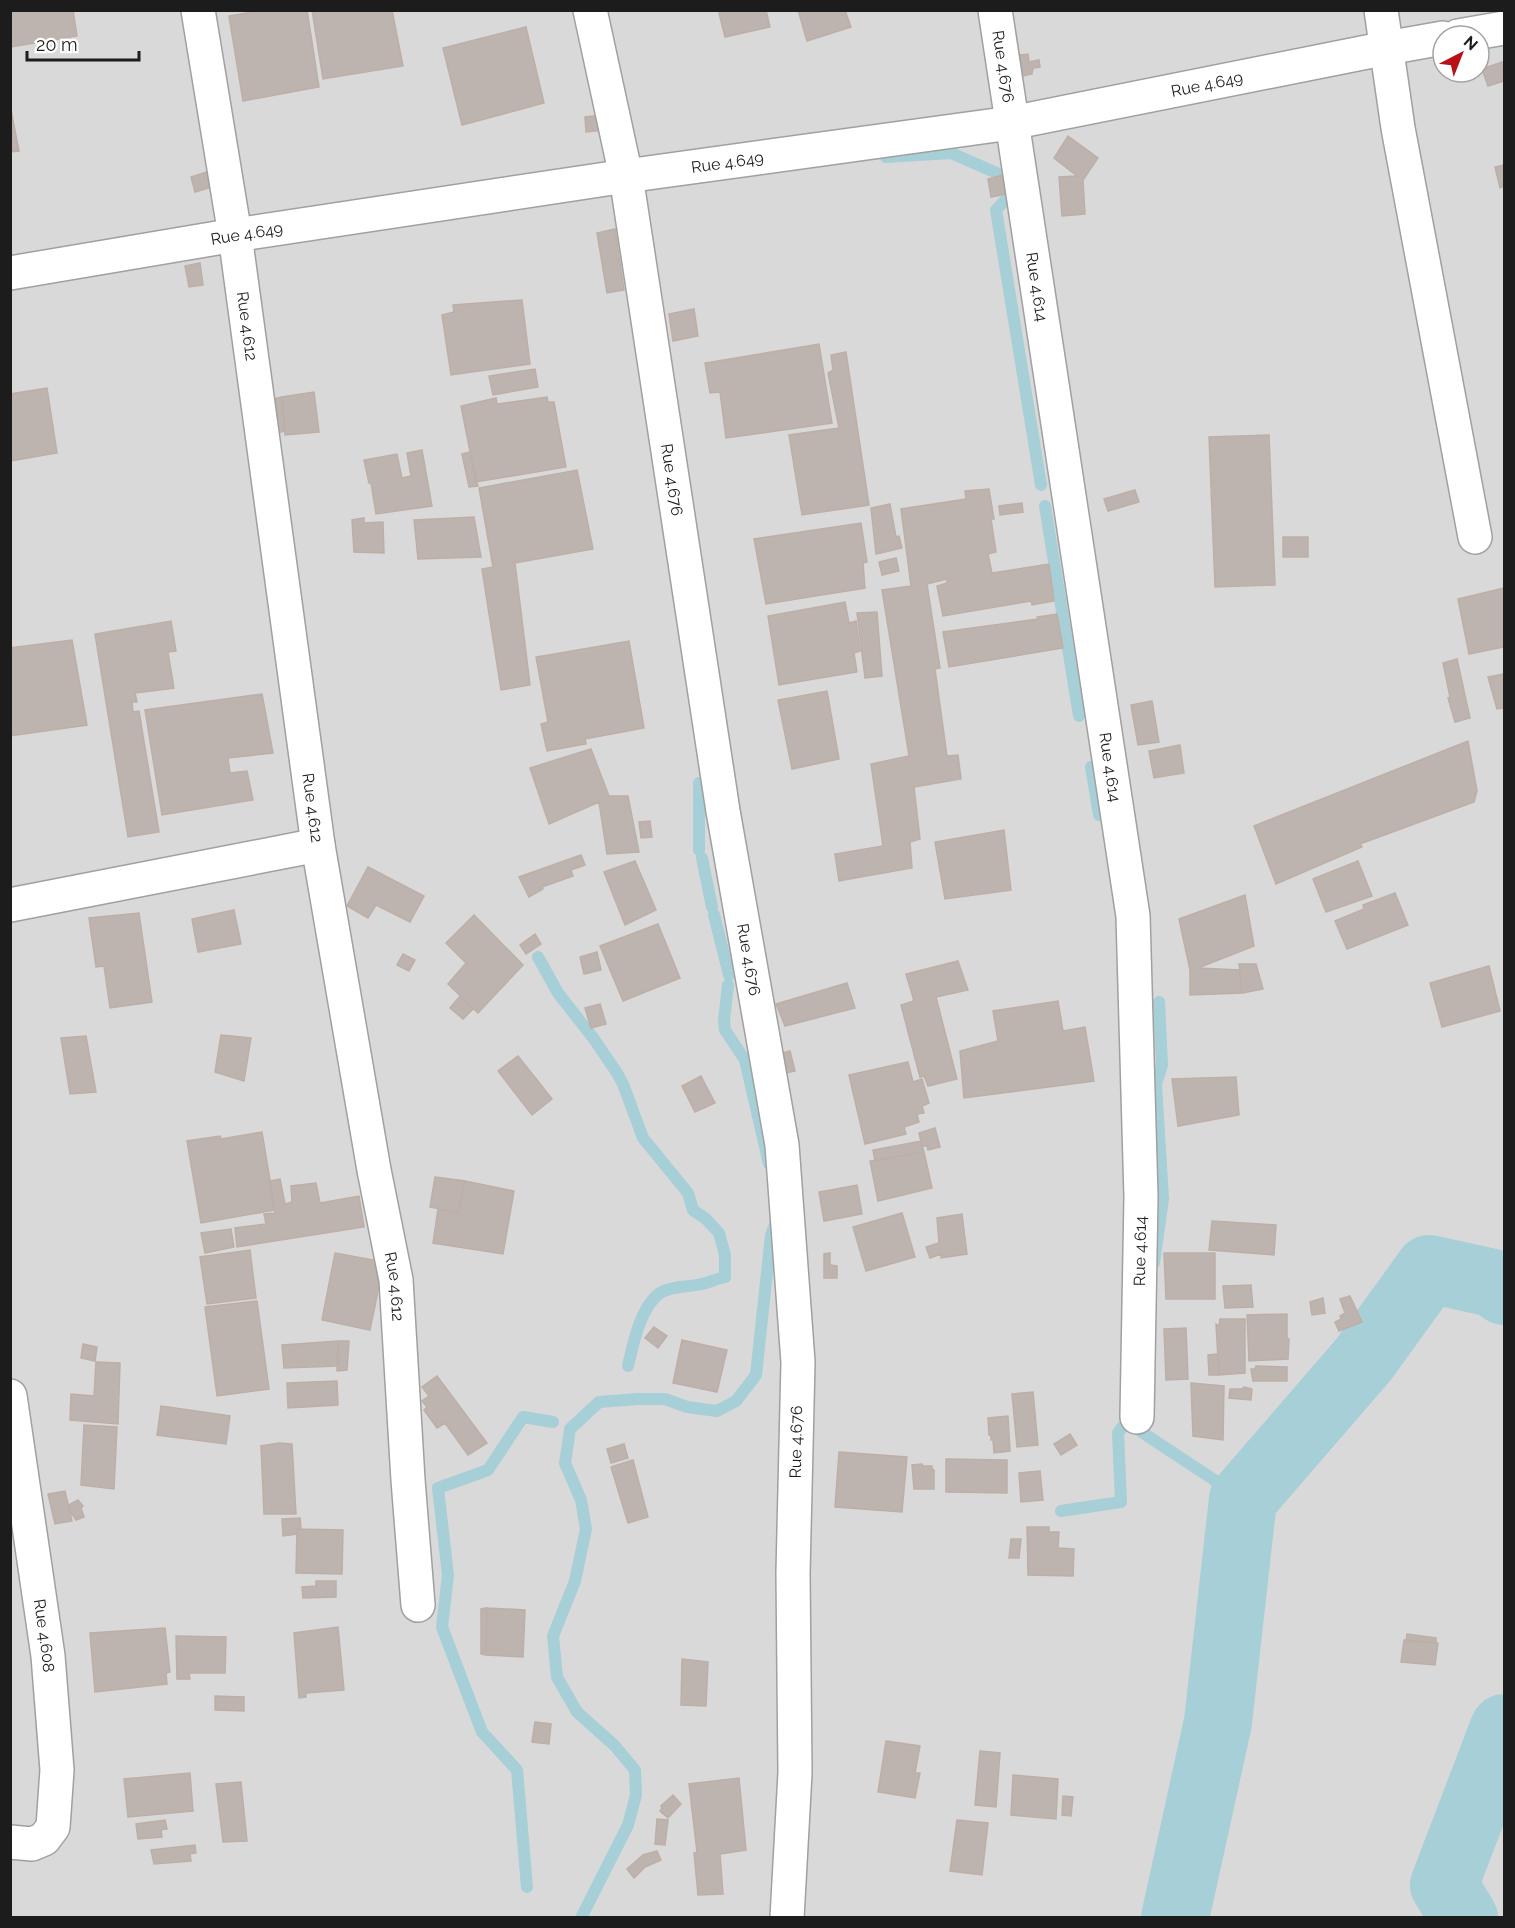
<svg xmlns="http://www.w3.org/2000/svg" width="1515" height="1928" viewBox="0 0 1515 1928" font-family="Raleway,sans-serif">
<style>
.residential{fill:#dad9d9;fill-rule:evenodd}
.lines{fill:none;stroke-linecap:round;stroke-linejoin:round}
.stream{stroke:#a6cfd7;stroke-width:12}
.river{stroke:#a6cfd7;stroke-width:68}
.building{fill:#bdb4af;stroke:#bdafa6;stroke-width:1.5}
.street-casing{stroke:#a0a0a0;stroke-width:36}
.street{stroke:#fff;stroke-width:33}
.labels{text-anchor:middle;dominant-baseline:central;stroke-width:5;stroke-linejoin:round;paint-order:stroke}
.street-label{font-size:16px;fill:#1c1c1c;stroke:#fff}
</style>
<rect width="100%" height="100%" fill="#ede9e2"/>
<path class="residential" d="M11,11H1504V1917H11ZM1443,36H1479V72H1443Z"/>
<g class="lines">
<path class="stream" d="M886,157L951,153L999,174L1006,183L1009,196L996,210L1041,485
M1045,506L1079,716
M1091,767L1099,815
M699,850V783
M702,858L712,907
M714,915L729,975
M538,957L558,993L594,1039L617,1073L623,1084L643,1138L688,1193L693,1210L706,1219L719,1233L725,1255V1277C717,1279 709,1282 702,1284C689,1287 671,1286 660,1293C640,1307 633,1345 628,1366
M728,985L724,1020L725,1030L745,1060L769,1164
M1154,1263L1163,1199L1156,1084L1162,1065L1159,1002
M1061,1511L1121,1502L1118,1433L1123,1426L1131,1425L1243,1499
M527,1887L517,1770L482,1732L442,1627L448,1575L438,1488L488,1470L523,1417L553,1422
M581,1918L628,1825L636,1795L635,1770L614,1745L577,1712L557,1677L553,1636L575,1581L586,1529L581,1500L565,1463L570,1429L599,1402L638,1399H665L687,1407L717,1411L736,1401L756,1375L771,1235L777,1220"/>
<path class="river" d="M1175,1918L1218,1722L1243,1499L1364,1359L1429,1269L1493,1283L1504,1291
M1464,1918L1444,1885L1504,1728"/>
</g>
<path class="building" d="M10,10H73L77,36L10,47Z
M264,10H307L319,87L243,101L229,16Z
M312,10H392L403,66L323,79Z
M731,10H766L770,27L725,37L719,13Z
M798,10H845L851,27L807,41Z
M526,27L544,103L462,125L443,48Z
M1028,54L1029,62L1039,60L1040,67L1033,68L1032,74L1014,78L1013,56Z
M1502,62L1504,69V81L1488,86L1482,69Z
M10,105L19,151L10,152Z
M602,115L603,130L586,132L585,117Z
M1068,136L1098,158L1083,180L1085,214L1062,216L1059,177L1077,176L1054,158Z
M1504,165V186L1500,188L1495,167Z
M207,172L212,187L195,192L191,177Z
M1003,175L1006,194L991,197L988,179Z
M615,229L624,290L607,293L597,233Z
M200,263L203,285L189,287L185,266Z
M522,300L530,364L451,375L442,315L454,312L453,305Z
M694,309L698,336L673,341L669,314Z
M819,344L832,423L726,438L720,392L710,393L705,363Z
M846,352L869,505L802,515L789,435L839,428L828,373L833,370L831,355Z
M535,369L538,387L493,395L489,376Z
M47,388L57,453L10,461V394Z
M314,392L319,432L285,435L282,397Z
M282,397L285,431L277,433L273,399Z
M547,397L548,402H554L566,467L476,482L461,406L496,398L497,404Z
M1269,435L1275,585L1215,587L1209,437Z
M422,450L432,506L376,514L371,483H369L364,460L397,454L402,478L411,476L407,453Z
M470,452L478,486L469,487L462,454Z
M577,470L593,549L515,563L530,685L501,690L482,569L493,567L479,488Z
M989,489L994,519H991L996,552L988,554L992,573L1049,564L1054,601L1032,605L1031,601L943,616L937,586L947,583V579L927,584L940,668L935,669L947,756L958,755L961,779L914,787L920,839L910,842L912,868L839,881L835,854L883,846L871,764L909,756L882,590L911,586L901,509L966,499L965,491Z
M1135,490L1139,502L1108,511L1104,499Z
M1022,503L1023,512L1000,515L999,506Z
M890,504L896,537L899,536L902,548L876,554L871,508Z
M474,517L481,557L418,559L414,520Z
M364,518V523L383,522L384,553L354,552L352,520Z
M861,523L867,562L863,563L865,588L766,604L754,539Z
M1283,537H1308V557H1283Z
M896,558L899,571L882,575L879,562Z
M1504,588V647L1469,654L1458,599Z
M845,602L849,623L856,621L860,651L854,653L857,672L779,685L768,616Z
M877,612L882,676L865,678L857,613Z
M1057,614L1063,648L949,667L943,632L1038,619L1037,617Z
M171,621L176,651L168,652L174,688L135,693L137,702H132L133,712L139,711L159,832L128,837L95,634Z
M72,640L87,725L10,736V648Z
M629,641L644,728L585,739L586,744L547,751L541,724L548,722L536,657Z
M1457,659L1470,718L1455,722L1448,698L1450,697L1443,663Z
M1504,674V708L1497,709L1488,677Z
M827,691L839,759L792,769L778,700Z
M262,694L273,753L228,758L230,773L247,771L253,800L162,815L145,710Z
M1152,701L1159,742L1138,745L1131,705Z
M1468,741L1477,791L1474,802L1360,844L1362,847L1276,884L1254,826Z
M1180,745L1184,773L1154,778L1149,751Z
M591,749L609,796H628L639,852L607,854L599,802L549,824L530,768Z
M650,821L652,837L641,838L639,822Z
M1004,830L1011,890L945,899L935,842Z
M581,855L585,865L571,870L573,876L542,887L543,889L529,897L519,877Z
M635,861L656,910L625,925L604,872Z
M1358,861L1372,896L1326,912L1313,879Z
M368,867L424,896L410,922L376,905L368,918L347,906Z
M1395,893L1408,925L1347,949L1335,921L1364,909L1363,905Z
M1245,895L1254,946L1198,968L1239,970L1242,993L1190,995V970L1179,919Z
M234,910L241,944L198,952L192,919Z
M139,913L152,1002L110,1008L104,966L96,967L89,918Z
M474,915L523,965L478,1013L448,984L466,963L446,943Z
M658,924L680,978L623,1001L600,946Z
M535,934L541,944L526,954L520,945Z
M597,952L601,970L584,974L580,957Z
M403,954L415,960L409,971L397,965Z
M958,961L968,990L936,997L957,1079L928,1086L924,1076L920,1077L901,1005L914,1001L906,974Z
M1239,964H1256L1263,989L1242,993Z
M1489,966L1500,1011L1442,1027L1430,983Z
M847,983L855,1008L785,1026L776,1004Z
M460,996L473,1009L463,1019L450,1008Z
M1058,1001L1063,1031L1085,1027L1094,1081L964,1098L960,1051L998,1041L993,1011Z
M600,1004L606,1024L591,1028L585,1008Z
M221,1035L251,1038L244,1081L215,1072Z
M86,1036L96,1092L70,1094L61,1038Z
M790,1051L795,1071L781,1074L776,1055Z
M518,1056L552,1099L532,1115L498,1071Z
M908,1062L913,1082L922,1079L929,1103L922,1106L924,1113L917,1114L919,1122L904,1127L906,1134L865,1144L849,1075Z
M701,1076L715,1103L695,1112L682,1086Z
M1236,1077L1239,1115L1178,1126L1172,1079Z
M935,1128L940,1147L928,1150L927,1146H922L919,1133Z
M262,1132L275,1210L201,1223L187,1141L220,1136L221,1139Z
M921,1141L924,1152L875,1161L873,1150Z
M924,1152L932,1188L878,1201L870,1161Z
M435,1177L465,1181L458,1213L430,1207Z
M280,1179L285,1204L292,1202L291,1186L316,1183L320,1203L359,1196L364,1227L237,1247L235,1228L266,1224L264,1214L275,1213L269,1181Z
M465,1181L514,1191L503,1254L433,1243L438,1209L458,1213Z
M857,1185L862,1214L824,1221L819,1192Z
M902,1213L915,1257L866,1271L853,1227Z
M962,1214L967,1254L941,1258V1254L930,1258L926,1247L939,1243L937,1218Z
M1212,1221L1276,1225L1274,1255L1209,1250Z
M231,1229L234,1247L205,1253L201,1233Z
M250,1250L256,1298L207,1304L200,1257Z
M335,1253L384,1262L370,1330L322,1320Z
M830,1253V1265L837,1266V1278H824V1254Z
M1164,1253H1215V1299H1166Z
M1251,1285L1253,1307L1225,1308L1223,1286Z
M1350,1296L1362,1322L1339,1331L1335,1322L1341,1319L1340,1316L1345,1313L1340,1299Z
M1323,1298L1325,1313L1312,1315L1310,1302Z
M257,1301L269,1389L217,1396L205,1307Z
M1287,1314V1339H1289L1288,1359L1249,1361L1247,1315Z
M1220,1319H1245V1373L1219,1375L1216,1324L1219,1326Z
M654,1327L667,1336L658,1348L645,1338Z
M1186,1328L1188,1379L1166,1380L1164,1329Z
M682,1340L727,1350L717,1392L673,1383Z
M338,1341V1366L284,1368L282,1345Z
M338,1341H349L347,1370L337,1371Z
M83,1344L97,1347L95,1361L81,1358Z
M1218,1354L1219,1375H1209L1208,1355Z
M96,1362L120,1363L118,1424L70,1420L71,1394L94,1396Z
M1256,1366L1287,1367V1381H1253L1251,1369H1255Z
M437,1376L487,1443L468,1455L445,1423L437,1428L424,1410L427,1407L422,1401L429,1396L422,1387Z
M337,1381L338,1405L288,1408L287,1383Z
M1191,1383L1224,1386L1223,1440L1193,1436Z
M1244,1387L1252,1389L1251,1400L1229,1398L1230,1389H1242Z
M1033,1392L1038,1445L1017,1447L1012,1394Z
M161,1406L230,1416L226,1444L157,1435Z
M1008,1416L1010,1451L994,1453L993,1440H991V1435H989L988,1418Z
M84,1425L117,1427L114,1489L81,1485Z
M1070,1434L1077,1445L1061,1455L1054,1444Z
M279,1443L292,1444L296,1514H264L261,1446Z
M624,1444L628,1458L611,1463L607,1449Z
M839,1452L907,1457L902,1512L835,1507Z
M946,1459L1007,1460V1493L946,1492Z
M633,1460L648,1517L628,1523L611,1467Z
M922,1464L923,1466H932V1469L934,1470V1489H914L912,1465Z
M1040,1471L1043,1500L1021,1502L1019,1473Z
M65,1491L72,1521L55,1524L48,1494Z
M78,1500L83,1506L81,1508L84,1517L76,1520L70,1511L69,1505Z
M300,1518L301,1529H297V1534L283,1536L282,1519Z
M1027,1527H1049V1532H1059L1058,1548L1074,1549L1073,1576L1028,1575Z
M297,1529L343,1530L342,1574L296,1573Z
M1011,1539H1021L1019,1558H1009Z
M316,1581H336V1597L303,1598L302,1587L316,1586Z
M487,1608L486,1655L481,1654V1609Z
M487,1608L525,1610L523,1657L486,1655Z
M338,1627L344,1690L306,1693V1697L299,1698L294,1633Z
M165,1628L170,1672L166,1673L167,1684L95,1692L90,1633Z
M1407,1634L1436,1638V1643L1406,1641Z
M176,1636L226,1637L225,1673H189L190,1679H177Z
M1404,1640L1438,1643L1435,1665L1401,1662Z
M682,1659L708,1662L706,1706L681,1705Z
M215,1696L244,1697V1711L215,1710Z
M535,1722L551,1724L549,1744L532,1742Z
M886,1741L920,1746L915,1773H920L915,1798L878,1792Z
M980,1751L1000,1753L996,1807L975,1805Z
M190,1773L193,1811L128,1817L124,1779Z
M1013,1775L1058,1779L1056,1819L1011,1815Z
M739,1778L746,1850L720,1854L723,1894L698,1895L694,1853L697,1852L689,1784Z
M241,1782L247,1841L223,1842L216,1784Z
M673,1795L681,1804L668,1818L660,1811L662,1808L661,1806Z
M1063,1796L1073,1797L1071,1816L1062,1815Z
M657,1819L668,1820L665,1845L655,1844Z
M165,1820L167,1829L161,1830L162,1837L138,1839L136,1824Z
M957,1820L988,1823L982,1875L950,1871Z
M195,1845L196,1853L190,1854L191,1861L154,1864L151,1850Z
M657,1851L661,1860L645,1867L634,1878L627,1869L643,1855Z"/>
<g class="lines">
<g class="street-casing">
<g id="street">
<path id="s1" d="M198,10L235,235L318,845L374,1170L396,1280L408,1480L418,1605"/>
<path id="s2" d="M590,10L626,176L723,811L782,1145L798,1362L793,1573L795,1773L787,1918"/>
<path id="s3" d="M995,10L1133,916L1141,1197L1137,1417"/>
<path d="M1381,10L1398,128L1475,537"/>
<path d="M1458,36L1504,28"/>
<path id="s4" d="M10,273L235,235L626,176L1011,123L1387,48L1443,38"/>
<path d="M10,905L318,845"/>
<path id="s5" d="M10,1396L48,1656L57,1770L53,1827L44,1839L32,1844L10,1842"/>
</g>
</g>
<use href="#street" class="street"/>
</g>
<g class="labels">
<g class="street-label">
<text stroke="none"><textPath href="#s3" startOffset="57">Rue 4.676</textPath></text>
<text stroke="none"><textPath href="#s4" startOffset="1212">Rue 4.649</textPath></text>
<text stroke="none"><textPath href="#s4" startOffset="726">Rue 4.649</textPath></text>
<text stroke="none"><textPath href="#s4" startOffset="240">Rue 4.649</textPath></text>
<text stroke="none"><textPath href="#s3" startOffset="280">Rue 4.614</textPath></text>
<text stroke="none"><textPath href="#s1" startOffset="320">Rue 4.612</textPath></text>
<text stroke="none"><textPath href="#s2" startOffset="477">Rue 4.676</textPath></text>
<text stroke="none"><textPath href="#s3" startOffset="766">Rue 4.614</textPath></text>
<text stroke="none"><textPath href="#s1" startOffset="806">Rue 4.612</textPath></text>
<text stroke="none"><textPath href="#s2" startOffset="963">Rue 4.676</textPath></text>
<text transform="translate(1140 1251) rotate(-89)">Rue 4.614</text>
<text stroke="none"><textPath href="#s1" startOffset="1292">Rue 4.612</textPath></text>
<text transform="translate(796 1442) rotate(-89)">Rue 4.676</text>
<text stroke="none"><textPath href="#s5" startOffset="242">Rue 4.608</textPath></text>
</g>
</g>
<rect width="1515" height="1928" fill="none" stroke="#1c1c1c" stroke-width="24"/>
<g transform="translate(1461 54) rotate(42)"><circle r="28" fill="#ffffff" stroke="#a4a4a4" stroke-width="1.5"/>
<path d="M0-4.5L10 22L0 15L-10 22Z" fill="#b90f17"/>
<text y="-9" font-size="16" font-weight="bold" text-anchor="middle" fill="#1c1c1c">N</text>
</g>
<path d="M27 51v9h112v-9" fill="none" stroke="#1c1c1c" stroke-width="3"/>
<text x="36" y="51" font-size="18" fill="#1c1c1c" stroke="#ffffff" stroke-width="4.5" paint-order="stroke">20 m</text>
</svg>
